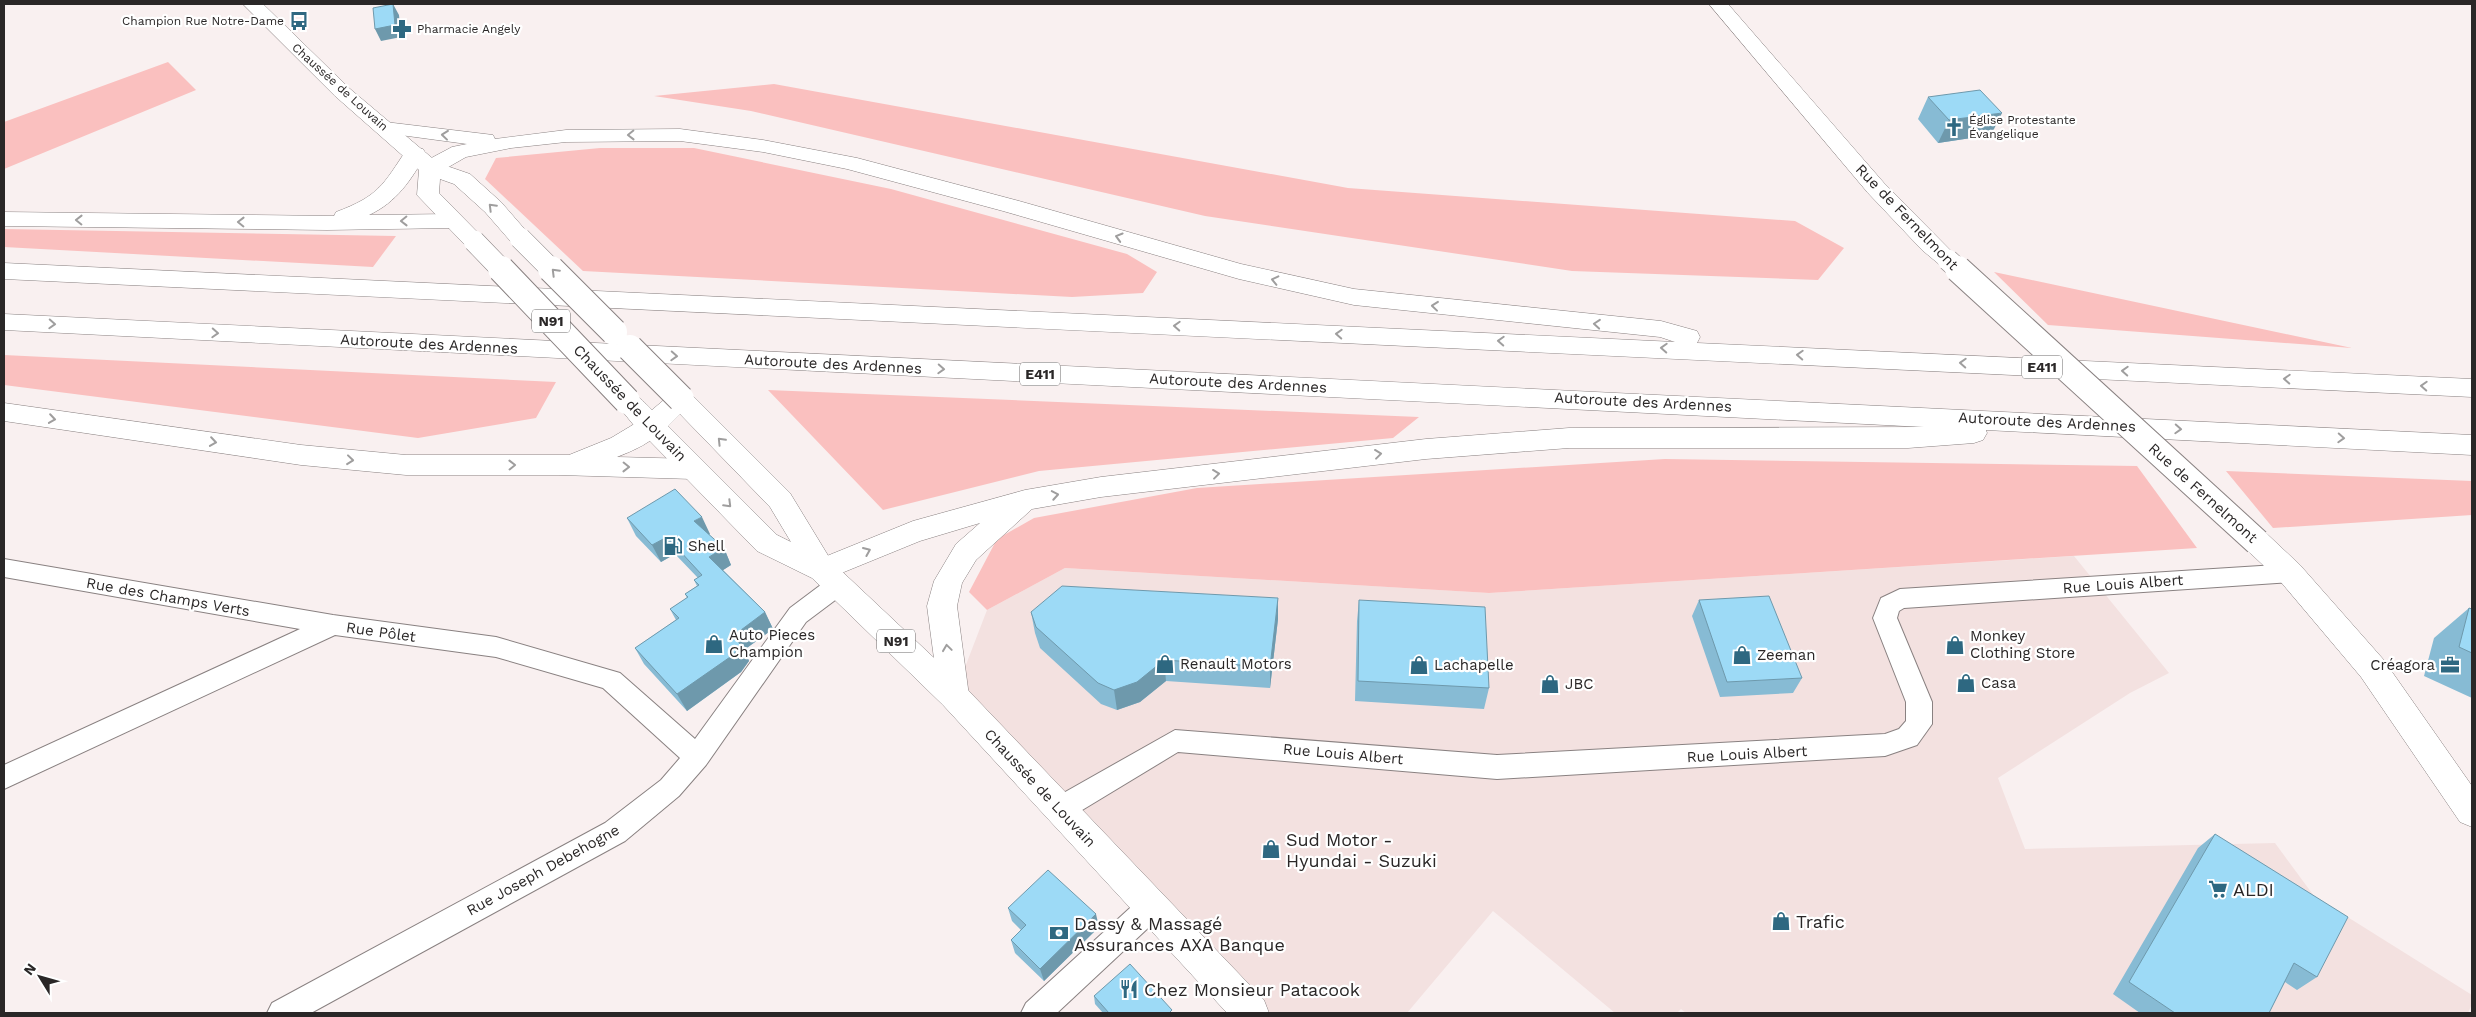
<svg xmlns="http://www.w3.org/2000/svg" width="2476" height="1017" viewBox="0 0 2476 1017" font-family="'Work Sans',sans-serif">
<style>
.built{fill:#f3e1e0}
.green{fill:#fac0bf}
.lines{fill:none;stroke-linecap:round;stroke-linejoin:round}
.minor-casing{stroke:#898181;stroke-width:2}
.tertiary-casing{stroke:#898181;stroke-width:1}
.primary-casing{stroke:#898181;stroke-width:1}
.motorway-casing{stroke:#898181;stroke-width:1}
.minor{fill:#fff;fill-rule:evenodd}
.tertiary{fill:#fff;fill-rule:evenodd}
.primary{fill:#fff;fill-rule:evenodd}
.motorway{fill:#fff;fill-rule:evenodd}
.tertiary-bridge-far1-casing{stroke:#898181;stroke-width:22;stroke-linecap:butt}
.tertiary-bridge-casing{stroke:#898181;stroke-width:28;stroke-linecap:butt}
.primary-bridge-far1-casing{stroke:#898181;stroke-width:22;stroke-linecap:butt}
.primary-bridge-casing{stroke:#898181;stroke-width:28;stroke-linecap:butt}
.tertiary-bridge-far1{stroke:#fff;stroke-width:21}
.tertiary-bridge{stroke:#fff;stroke-width:26}
.primary-bridge-far1{stroke:#fff;stroke-width:21}
.primary-bridge{stroke:#fff;stroke-width:26}
.wall{fill:#87bbd4}
.shaded-wall{fill:#6e99ac}
.building{fill:#9ddaf6;stroke:#6e99ac}
.oneway{stroke:#9f9e9e}
.labels{text-anchor:middle;dominant-baseline:central;stroke-width:4.5;stroke-linejoin:round;paint-order:stroke}
.far-poi-label{font-size:12px;fill:#2a2727;stroke:#fff;text-anchor:start}
.far-street-label{font-size:12px;fill:#2a2727;stroke:#fff}
.shield{fill:#fff;stroke:#6a6868;stroke-width:1}
.shield-label{font-size:14px;font-weight:bold;fill:#2a2727}
.street-label{font-size:15px;fill:#2a2727;stroke:#fff}
.poi-label{font-size:15px;fill:#2a2727;stroke:#fff;text-anchor:start}
.near-poi-label{font-size:18px;fill:#2a2727;stroke:#fff;text-anchor:start}
</style>
<rect width="100%" height="100%" fill="#f9f0f0"/>
<path class="built" d="M2074,556L2169,673L2130,693L1998,778L2025,849L2275,843L2314,896L2472,995V1004L2468,1013H1686L1681,1009L1677,1013H1615L1493,911L1407,1013H1251L954,696L987,610L1065,568L1489,593Z"/>
<path class="green" d="M168,62L196,90L4,169V122Z
M774,84L1348,188L1795,221L1844,248L1818,280L1572,271L1205,216L751,111L654,96Z
M600,148H694L891,189L1127,254L1157,272L1143,293L1072,297L583,271L485,179L496,158Z
M4,229L396,236L373,267L4,247Z
M1994,272L2352,348L2048,325Z
M4,355L556,382L536,418L418,438L4,385Z
M768,390L1419,417L1393,438L1039,471L883,510Z
M1665,459L2137,466L2197,548L1489,593L1065,568L987,610L969,592L997,539L1034,518L1197,488Z
M2226,471L2472,481V515L2273,528Z"/>
<g class="lines">
<g class="minor-casing">
<path id="minor" d="M4,559L333,615L496,637L620,673L695,739L790,608L830,578L838,576L846,578L850,585L846,592L806,622L706,765L679,796L625,841L311,1013H267L272,1003L605,823L661,780L680,758L603,688L496,657L335,635L4,789V765L300,629L4,577Z
M2290,564L2298,566L2302,573L2298,580L2290,582L1904,608L1899,611L1897,618L1932,702V724L1917,745L1885,756L1497,779L1178,752L1069,818L1060,821L1051,818L1047,809L1051,800L1175,730L1497,755L1885,734L1899,729L1906,721V702L1873,618L1881,598L1900,589Z
M1152,893L1162,897L1166,906L1162,915L1057,1013H1021L1026,1003L1142,897Z"/>
</g>
<g class="tertiary-casing">
<path id="tertiary" d="M1709,4H1728L1884,183L1960,260L1956,265L1948,268L1940,265L1922,250L1868,193Z
M2257,531L2267,534L2300,565L2383,659L2472,786V827L2460,822L2361,677L2280,581L2247,550L2243,542L2247,534Z"/>
</g>
<g class="primary-casing">
<path id="primary" d="M243,4H263L349,88L438,163L470,174L501,202L528,233L531,238L528,243L520,245L512,243L485,212L454,184L440,179L439,193L486,241L482,246L474,248L466,246L417,195L419,170L335,96Z
M681,390L690,393L790,493L832,562L965,687L1264,1000L1269,1013H1227L943,705L812,578L757,551L644,435L641,434L614,401L618,394C634,390 641,399 652,410L672,393ZM680,414L770,507L791,542L777,535L668,426Z"/>
</g>
<g class="motorway-casing">
<path id="motorway" d="M385,122L485,134L493,135L495,139L566,130L680,129L763,140L857,158L1019,201L1241,264L1354,289L1661,321L1697,331L1700,337L1697,343L2472,379V397L4,279V263L1675,342L1660,337L1354,305L1239,279L1003,211L847,169L763,152L680,141L566,142L511,148L466,157L438,173L430,175L422,173L419,168L422,163L452,147L467,144L378,132L374,128L378,124Z
M415,148L423,149L426,154C411,180 397,202 369,215L452,214L460,216L463,221L460,226L452,228L327,230L4,226V212L334,216L336,212C379,196 383,185 407,149Z
M4,314L2472,435V455L1986,430L1987,433L1983,440L1974,443L1908,448H1569L1426,459L1101,497L1032,509L976,560L962,583L957,606L969,696L965,705L954,709L943,705L939,696L927,606L934,581L956,544L980,523L920,541L822,581L812,578L808,570L812,562L913,521L1025,490L1101,477L1426,439L1569,428L1924,427L4,330Z
M4,403L301,445L406,455H569L611,438L641,420L650,417L659,420L663,427C655,442 632,451 617,457L693,459L702,462L706,469L702,476L693,479L559,475H406L301,465L4,421Z"/>
</g>
<use href="#minor" class="minor"/>
<use href="#tertiary" class="tertiary"/>
<use href="#primary" class="primary"/>
<use href="#motorway" class="motorway"/>
<g class="tertiary-bridge-far1-casing">
<path id="tertiary-bridge-far1" d="M1948,260L1959,270"/>
</g>
<g class="tertiary-bridge-casing">
<path id="tertiary-bridge" d="M1958,269L2257,542"/>
</g>
<g class="primary-bridge-far1-casing">
<path id="primary-bridge-far1" d="M520,238L552,270
M474,241L502,270"/>
</g>
<g class="primary-bridge-casing">
<path id="primary-bridge" d="M501,269L627,401
M551,269L614,332
M630,348L681,399"/>
</g>
<use href="#tertiary-bridge-far1" class="tertiary-bridge-far1"/>
<use href="#tertiary-bridge" class="tertiary-bridge"/>
<use href="#primary-bridge-far1" class="primary-bridge-far1"/>
<use href="#primary-bridge" class="primary-bridge"/>
</g>
<path class="wall" d="M1928,97L1991,135L1938,143L1918,119Z
M627,518L710,534L709,535L724,548L731,565L723,570L765,612L773,629L744,650L749,661L741,672L687,711L644,664L635,648L676,620L670,609L687,598L685,594L697,586L694,580L698,578L675,554L661,562L636,536Z
M1278,598V619L1270,688L1166,681L1140,702L1117,710L1101,704L1040,648L1035,633L1031,612Z
M1359,600L1489,688L1484,709L1355,701L1357,621Z
M1699,600L1802,678L1793,693L1720,697L1692,616Z
M2469,608L2472,609V698L2424,676L2434,638Z
M2215,834L2317,977L2297,990L2285,982L2269,1013H2140L2113,994L2198,848Z
M1008,908L1099,927L1044,981L1015,953L1011,940L1021,930L1012,921Z
M1094,996L1172,1013H1103L1095,1004Z"/>
<path class="shaded-wall" d="M393,4L399,15L401,37L381,41L375,29Z
M2002,113L1991,135L1938,143L1949,120Z
M702,517L710,534L703,538L694,521Z
M667,537L675,554L661,562L652,545Z
M724,548L731,565L717,574L709,557Z
M1278,598V619L1270,688V667Z
M765,612L773,629L744,650L749,661L741,672L687,711L677,694L733,636Z
M1164,660L1166,681L1140,702L1117,710L1114,690Z
M1096,914L1099,927L1044,981L1040,969Z"/>
<path class="building" d="M393,4L395,25L375,29L373,8Z
M1980,90L2002,113L1949,120L1928,97Z
M675,489L702,517L694,521L724,548L709,557L765,612L733,636L741,645L733,655L677,694L635,648L679,618L670,609L688,597L685,594L699,585L694,580L702,575L667,537L652,545L627,518Z
M1062,586L1278,598L1270,667L1164,660L1137,682L1114,690L1098,683L1036,627L1031,612Z
M1769,596L1802,678L1727,682L1699,600Z
M1359,600L1485,607L1489,688L1358,681Z
M2469,608L2472,609V653L2459,647Z
M2215,834L2348,917L2317,977L2294,963L2269,1013H2175L2129,982Z
M1048,870L1096,914L1040,969L1011,940L1026,925L1008,908Z
M1130,964L1172,1010L1169,1013H1109L1094,996Z"/>
<defs><path id="oneway-chevron" d="M-2-3.5L2.5 0L-2 3.5" fill="none" stroke-width="1.6" stroke-linecap="round" stroke-linejoin="round" transform="scale(1.25)"/></defs>
<g class="oneway">
<use href="#oneway-chevron" transform="translate(445 135) rotate(-174)"/>
<use href="#oneway-chevron" transform="translate(631 135) rotate(179)"/>
<use href="#oneway-chevron" transform="translate(492 207) rotate(-135)"/>
<use href="#oneway-chevron" transform="translate(79 220) rotate(-179)"/>
<use href="#oneway-chevron" transform="translate(404 221) rotate(179)"/>
<use href="#oneway-chevron" transform="translate(241 222) rotate(-179)"/>
<use href="#oneway-chevron" transform="translate(1119 237) rotate(-164)"/>
<use href="#oneway-chevron" transform="translate(555 272) rotate(-135)"/>
<use href="#oneway-chevron" transform="translate(1275 280) rotate(-167)"/>
<use href="#oneway-chevron" transform="translate(1435 306) rotate(-174)"/>
<use href="#oneway-chevron" transform="translate(52 324) rotate(3)"/>
<use href="#oneway-chevron" transform="translate(1597 324) rotate(-175)"/>
<use href="#oneway-chevron" transform="translate(1177 326) rotate(-177)"/>
<use href="#oneway-chevron" transform="translate(215 333) rotate(3)"/>
<use href="#oneway-chevron" transform="translate(1339 334) rotate(-177)"/>
<use href="#oneway-chevron" transform="translate(1501 341) rotate(-177)"/>
<use href="#oneway-chevron" transform="translate(1664 348) rotate(-177)"/>
<use href="#oneway-chevron" transform="translate(1800 355) rotate(-177)"/>
<use href="#oneway-chevron" transform="translate(674 356) rotate(3)"/>
<use href="#oneway-chevron" transform="translate(1963 363) rotate(-177)"/>
<use href="#oneway-chevron" transform="translate(941 369) rotate(3)"/>
<use href="#oneway-chevron" transform="translate(2125 371) rotate(-177)"/>
<use href="#oneway-chevron" transform="translate(2287 379) rotate(-177)"/>
<use href="#oneway-chevron" transform="translate(2424 386) rotate(-177)"/>
<use href="#oneway-chevron" transform="translate(52 419) rotate(8)"/>
<use href="#oneway-chevron" transform="translate(2178 429) rotate(3)"/>
<use href="#oneway-chevron" transform="translate(2341 438) rotate(3)"/>
<use href="#oneway-chevron" transform="translate(721 441) rotate(-134)"/>
<use href="#oneway-chevron" transform="translate(213 442) rotate(8)"/>
<use href="#oneway-chevron" transform="translate(1378 454) rotate(-7)"/>
<use href="#oneway-chevron" transform="translate(350 460) rotate(6)"/>
<use href="#oneway-chevron" transform="translate(512 465) rotate(-1)"/>
<use href="#oneway-chevron" transform="translate(626 467) rotate(1)"/>
<use href="#oneway-chevron" transform="translate(1216 474) rotate(-7)"/>
<use href="#oneway-chevron" transform="translate(1055 495) rotate(-10)"/>
<use href="#oneway-chevron" transform="translate(728 504) rotate(45)"/>
<use href="#oneway-chevron" transform="translate(867 551) rotate(-23)"/>
<use href="#oneway-chevron" transform="translate(947 648) rotate(-98)"/>
</g>
<defs>
<g id="bus-bare" transform="scale(1.5)"><path d="M-5-6H5V4H4V6H2V4H-2V6H-4V4H-5ZM-3.5-4V0h7V-4ZM-3.5 1.2v1.5H-2V1.2ZM2 1.2v1.5H3.5V1.2Z" fill="#2e6881" stroke="#fff" stroke-width="2.5" paint-order="stroke"/></g>
<g id="pharmacy-bare" transform="scale(1.5)"><path d="M-2-6h4v4h4v4h-4v4h-4v-4h-4v-4h4Z" fill="#2e6881" stroke="#fff" stroke-width="2.5" paint-order="stroke"/></g>
<g id="church-bare" transform="scale(1.5)"><path d="M-1.2-6h2.4v3.5h3.3v2.4h-3.3V6h-2.4V-.1h-3.3v-2.4h3.3Z" fill="#2e6881" stroke="#fff" stroke-width="2.5" paint-order="stroke"/></g>
<g id="fuel-bare" transform="scale(1.5)"><path d="M-5.5-6h7V0h2V4h1.3V-2.5L3-4.5l.8-.8L6-3V5H2.5V1h-1V6h-7ZM-4.2-4.7v3.2H.2V-4.7Z" fill="#2e6881" stroke="#fff" stroke-width="2.5" paint-order="stroke"/></g>
<g id="shop-bare" transform="scale(1.5)"><path d="M-5-2.5h2.3a2.7 3.5 0 0 1 5.4 0H5L5.5 6h-11ZM-1.5-2.5h3a1.5 2.3 0 0 0-3 0Z" fill="#2e6881" stroke="#fff" stroke-width="2.5" paint-order="stroke"/></g>
<g id="office-bare" transform="scale(1.5)"><path d="M-6-3h4V-5.5h4V-3h4V5H-6ZM-1-4.5V-3h2v-1.5ZM-6 0V1H6V0Z" fill="#2e6881" stroke="#fff" stroke-width="2.5" paint-order="stroke"/></g>
<g id="supermarket-bare" transform="scale(1.5)"><path d="M-6-5.5h2.5l.6 2H6L4.5 2H-2.5L-4.4-4H-6ZM-1.5 3.2a1.3 1.3 0 1 0 .1 0ZM3 3.2a1.3 1.3 0 1 0 .1 0Z" fill="#2e6881" stroke="#fff" stroke-width="2.5" paint-order="stroke"/></g>
<g id="bank-bare" transform="scale(1.5)"><path d="M-6-4H6V4H-6ZM0-2.3a2.3 2.3 0 1 0 0 4.6a2.3 2.3 0 1 0 0-4.6Z" fill="#2e6881" stroke="#fff" stroke-width="2.5" paint-order="stroke"/></g>
<g id="restaurant-bare" transform="scale(1.5)"><path d="M-5-6h1v4h1v-4h1v4h1v-4h1v5L-1.5 .5V6h-2V.5L-5-1ZM5-6V6H3V1.5H1.5Q1.5-4 5-6Z" fill="#2e6881" stroke="#fff" stroke-width="2.5" paint-order="stroke"/></g>
</defs>
<g fill-rule="evenodd">
<use href="#bus-bare" x="299" y="21"/>
<use href="#pharmacy-bare" x="402" y="29"/>
<use href="#church-bare" x="1954" y="127"/>
<use href="#fuel-bare" x="673" y="546"/>
<use href="#shop-bare" x="714" y="644"/>
<use href="#shop-bare" x="1955" y="645"/>
<use href="#shop-bare" x="1742" y="655"/>
<use href="#shop-bare" x="1165" y="664"/>
<use href="#shop-bare" x="1419" y="665"/>
<use href="#office-bare" x="2450" y="665"/>
<use href="#shop-bare" x="1966" y="683"/>
<use href="#shop-bare" x="1550" y="684"/>
<use href="#shop-bare" x="1271" y="849"/>
<use href="#supermarket-bare" x="2218" y="889"/>
<use href="#shop-bare" x="1781" y="921"/>
<use href="#bank-bare" x="1059" y="933"/>
<use href="#restaurant-bare" x="1129" y="989"/>
</g>
<g class="labels">
<g class="far-poi-label">
<text x="284" y="21" text-anchor="end">Champion Rue Notre-Dame</text>
<text x="417" y="29">Pharmacie Angely</text>
<text x="1969" y="120">Église Protestante<tspan x="1969" dy="14">Évangelique</tspan></text>
</g>
<g class="far-street-label">
<text transform="translate(340 87) rotate(42)">Chaussée de Louvain</text>
</g>
<g class="shield">
<rect x="532" y="309.5" width="38" height="23" rx="4"/>
<rect x="2022" y="355.5" width="40" height="23" rx="4"/>
<rect x="1020" y="362.5" width="40" height="23" rx="4"/>
<rect x="877" y="629.5" width="38" height="23" rx="4"/>
</g>
<g class="shield-label">
<text x="551" y="321">N91</text>
<text x="2042" y="367">E411</text>
<text x="1040" y="374">E411</text>
<text x="896" y="641">N91</text>
</g>
<g class="street-label">
<text transform="translate(1907 217) rotate(46)">Rue de Fernelmont</text>
<text transform="translate(429 344) rotate(3)">Autoroute des Ardennes</text>
<text transform="translate(833 364) rotate(3)">Autoroute des Ardennes</text>
<text transform="translate(1238 383) rotate(3)">Autoroute des Ardennes</text>
<text transform="translate(1643 402) rotate(3)">Autoroute des Ardennes</text>
<text transform="translate(630 403) rotate(46)">Chaussée de Louvain</text>
<text transform="translate(2047 422) rotate(3)">Autoroute des Ardennes</text>
<text transform="translate(2203 493) rotate(42)">Rue de Fernelmont</text>
<text transform="translate(2123 584) rotate(-4)">Rue Louis Albert</text>
<text transform="translate(168 597) rotate(10)">Rue des Champs Verts</text>
<text transform="translate(381 632) rotate(8)">Rue Pôlet</text>
<text transform="translate(1343 754) rotate(5)">Rue Louis Albert</text>
<text transform="translate(1747 754) rotate(-3)">Rue Louis Albert</text>
<text transform="translate(1040 788) rotate(47)">Chaussée de Louvain</text>
<text transform="translate(543 870) rotate(-29)">Rue Joseph Debehogne</text>
</g>
<g class="poi-label">
<text x="688" y="546">Shell</text>
<text x="729" y="635">Auto Pieces<tspan x="729" dy="17">Champion</tspan></text>
<text x="1970" y="636">Monkey<tspan x="1970" dy="17">Clothing Store</tspan></text>
<text x="1757" y="655">Zeeman</text>
<text x="1180" y="664">Renault Motors</text>
<text x="1434" y="665">Lachapelle</text>
<text x="2435" y="665" text-anchor="end">Créagora</text>
<text x="1981" y="683">Casa</text>
<text x="1565" y="684">JBC</text>
</g>
<g class="near-poi-label">
<text x="1286" y="839">Sud Motor -<tspan x="1286" dy="21">Hyundai - Suzuki</tspan></text>
<text x="2233" y="889">ALDI</text>
<text x="1796" y="921">Trafic</text>
<text x="1074" y="923">Dassy &amp; Massagé<tspan x="1074" dy="21">Assurances AXA Banque</tspan></text>
<text x="1144" y="989">Chez Monsieur Patacook</text>
</g>
</g>
<rect width="2476" height="1017" fill="none" stroke="#2a2727" stroke-width="10"/>
<g transform="translate(40 977) rotate(307)" stroke="#ffffff" stroke-width="4" paint-order="stroke">
<path d="M0-4L9 19L0 12L-9 19Z" fill="#2a2727"/>
<text y="-8" font-size="14" font-weight="bold" text-anchor="middle" fill="#2a2727">N</text>
</g>
</svg>
